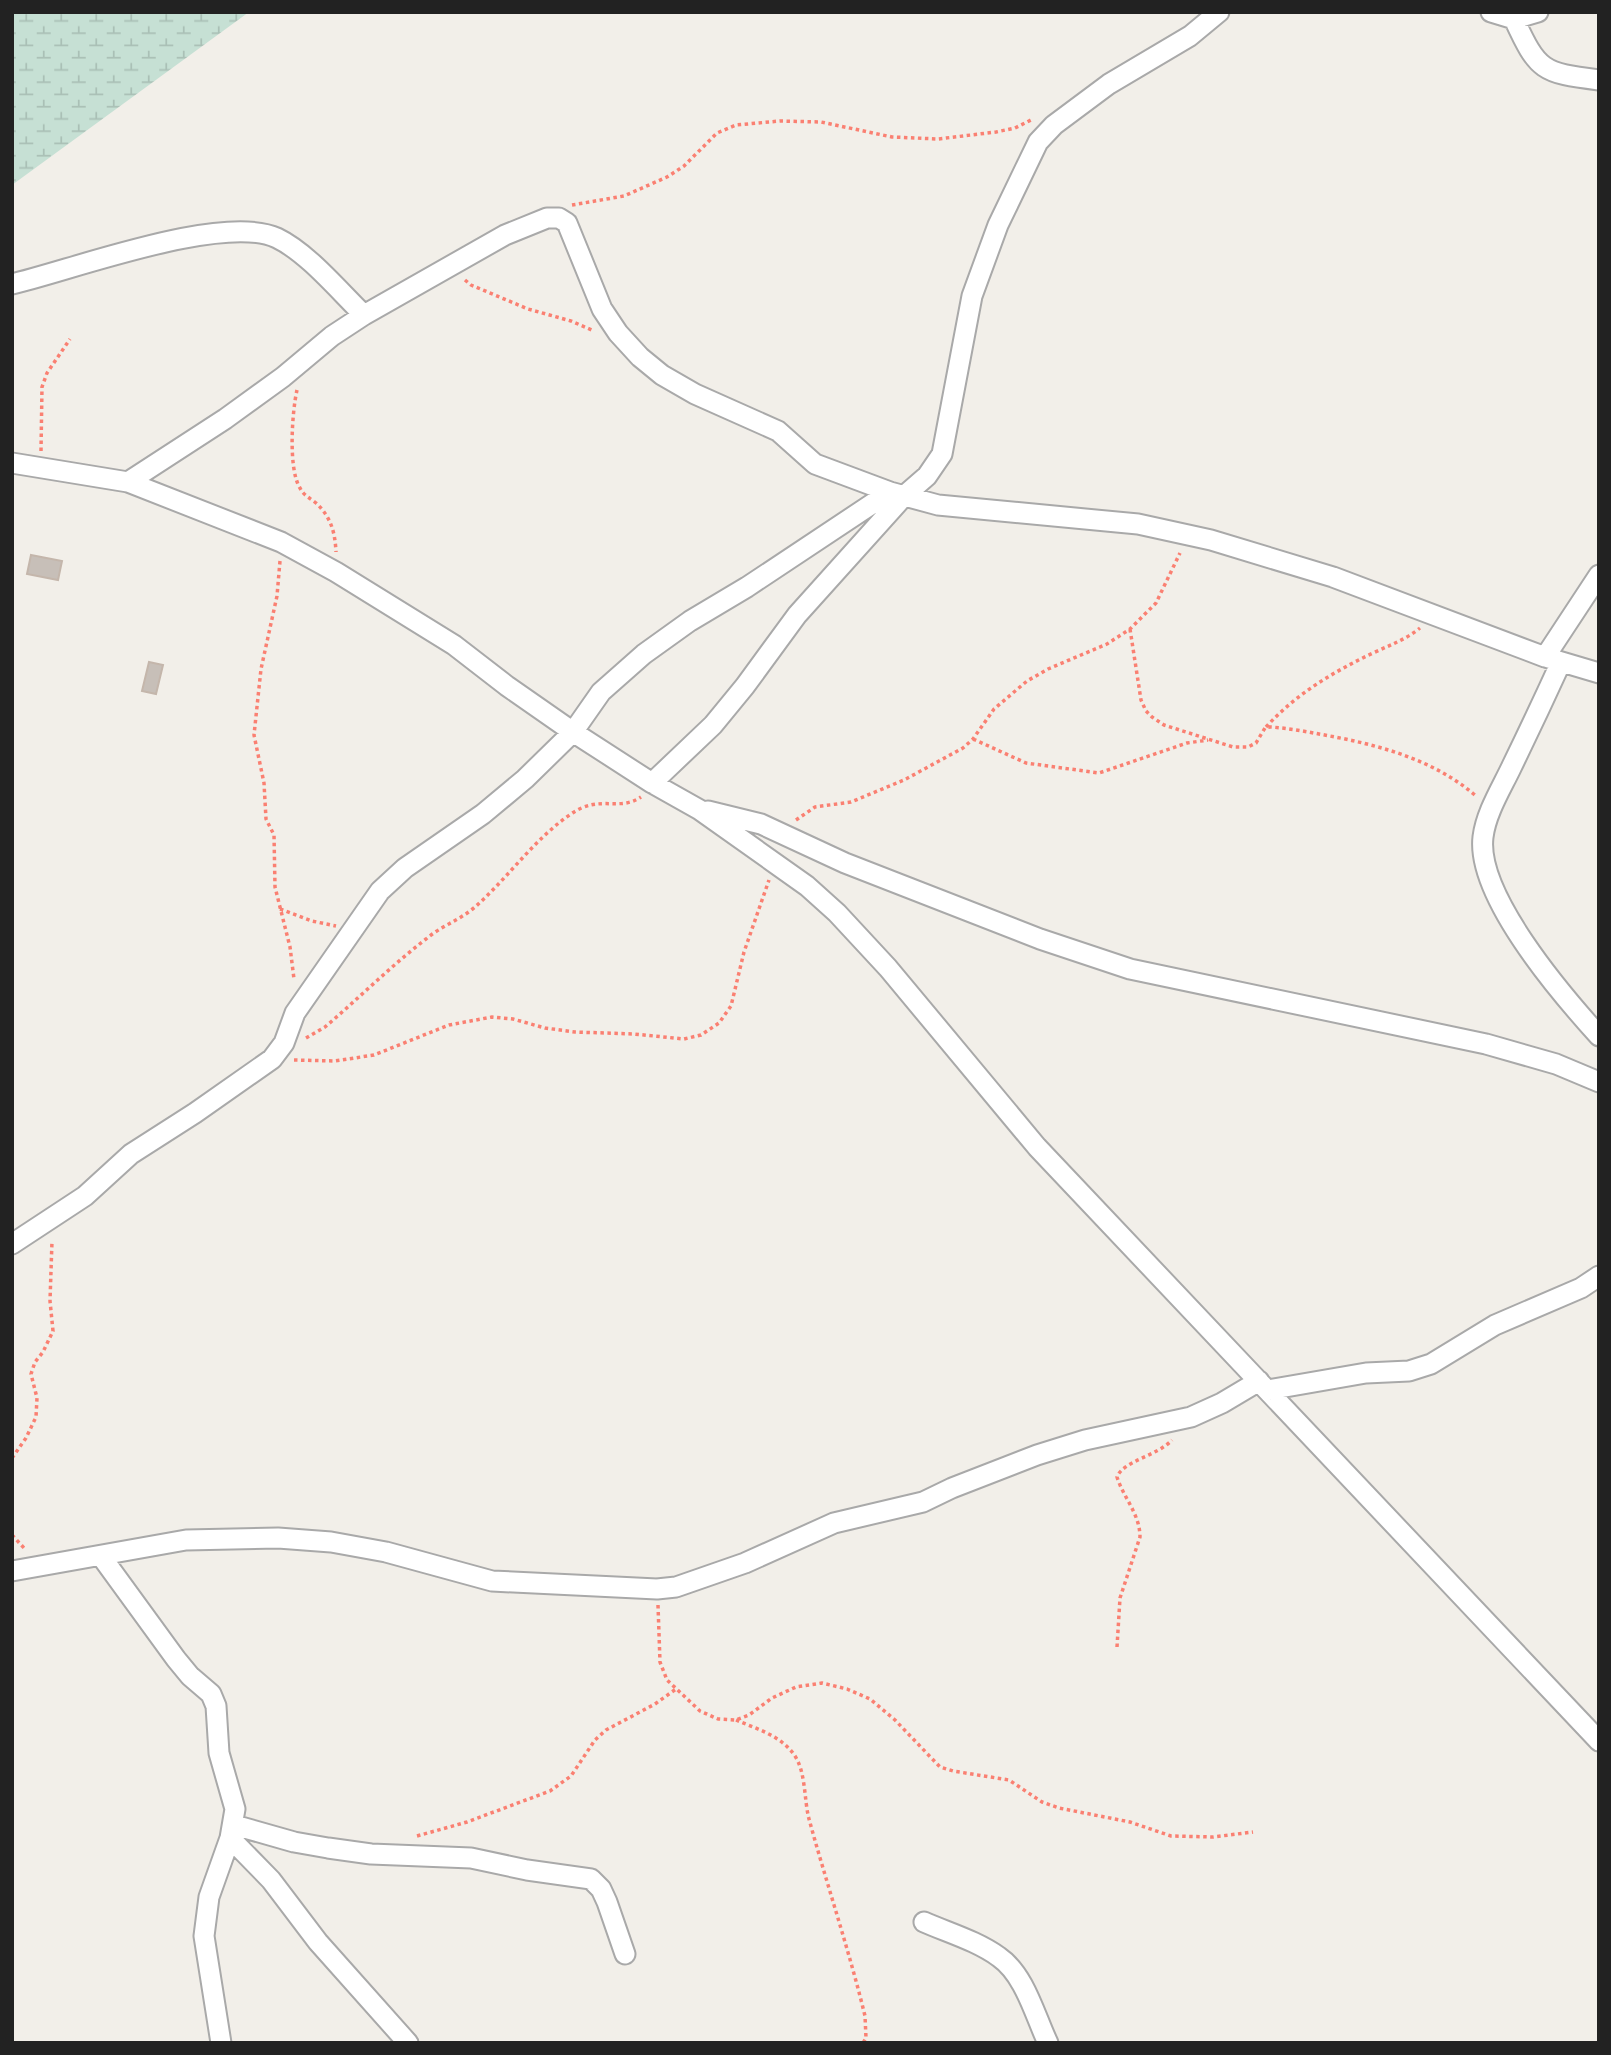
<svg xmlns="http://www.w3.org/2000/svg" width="1611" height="2055" viewBox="0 0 1611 2055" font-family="Manrope,sans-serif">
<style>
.wetland{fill:url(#wetland-marsh)}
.building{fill:#c7bfb8;stroke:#c4b6ab;stroke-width:2}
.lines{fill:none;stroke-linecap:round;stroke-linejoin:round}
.street-casing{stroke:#a9a9a9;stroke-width:23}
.path{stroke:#fa8072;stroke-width:3.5;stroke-dasharray:3.5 3.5;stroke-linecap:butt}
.street{stroke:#fff;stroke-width:19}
</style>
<defs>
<pattern id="wetland-marsh" width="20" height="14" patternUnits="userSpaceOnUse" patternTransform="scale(1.75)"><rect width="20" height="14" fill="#c6e0d4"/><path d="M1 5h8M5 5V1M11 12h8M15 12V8" fill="none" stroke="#aac0b6"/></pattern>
</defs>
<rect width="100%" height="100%" fill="#f2efe9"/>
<path class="wetland" d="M12,12H249L12,185Z"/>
<path class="building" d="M31,555L62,561L58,580L27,574Z
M149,662L163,665L156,694L142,691Z"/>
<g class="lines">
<g class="street-casing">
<path id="street" d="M1491,12L1514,19C1538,71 1542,73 1599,80
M1514,19L1538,12
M12,284C72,270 223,213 277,238C308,253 339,291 364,315
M12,463L128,482L281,542L336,572L454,645L507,686L573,732L652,783L700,810L807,886L837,913L888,968L1037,1147L1599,1741
M128,482L225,419L283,377L332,336L364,315L505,235L547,218H559L567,223L602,309L618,333L640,357L662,375L695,394L778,431L815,464L890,492L938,505L1138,524L1211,540L1333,577L1545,657L1599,673
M1545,657L1599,575
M1561,662C1545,697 1528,733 1511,768C1501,789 1486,813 1483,837C1476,895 1561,994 1599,1036
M652,783L713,725L745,686L797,615L904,496L927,476L942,454L972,296L998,225L1038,142L1054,125L1109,84L1190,36L1219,12
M708,811L761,824L845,863L1040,939L1130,969L1486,1044L1556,1064L1599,1082
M12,1244L85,1196L131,1154L195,1113L272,1059L284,1043L295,1013L380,891L405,868L483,814L525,779L573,732L601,692L644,654L690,621L747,587L890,492
M1268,1390L1366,1373L1409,1371L1431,1364L1495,1325L1581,1288L1599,1276
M101,1556L176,1659L190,1676L211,1694L216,1706L219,1753L235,1809L230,1838L209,1897L204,1936L221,2043
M12,1571L186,1540L278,1538L331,1542L386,1552L492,1581L657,1589L676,1587L745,1563L834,1523L923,1502L952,1488L1037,1455L1085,1440L1191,1417L1222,1403L1259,1381
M234,1825L294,1842L328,1848L371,1854L471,1858L527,1870L591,1879L601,1889L607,1902L625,1954
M230,1838L271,1880L318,1942L408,2043
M924,1922C949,1933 977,1941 999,1957C1025,1975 1035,2016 1048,2043"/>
</g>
<path class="path" d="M572,205L624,196L667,177L684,166L717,133L736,125L780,121L821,122L892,137L938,139L996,132L1015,128L1033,119
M465,280L471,285L528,309L571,321L594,331
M297,390C292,412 288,469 300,488C303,495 310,498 316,503C331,517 335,532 336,552
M41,451L42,387L47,373L70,339
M280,561L277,596L261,669L254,735L264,783L266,819L274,835L275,887L290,947L294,979
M1130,629L1141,700L1146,711L1152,717L1164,725L1233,747H1248L1256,743L1265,728L1270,727C1287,728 1303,731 1319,734C1375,744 1432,758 1476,796
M1266,727C1296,694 1333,672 1373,653C1390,645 1405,640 1420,628
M973,739L1026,763L1099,773L1187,743L1208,740
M796,820L815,807L851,802L904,780L963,748L973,739L994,709L1027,681L1048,669L1107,644L1130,629L1156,603L1180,553
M280,909L312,921L336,926
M306,1038L325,1027C359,998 391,966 426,939C441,926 460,920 475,907C508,878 534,839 571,814C599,794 619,812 641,797
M294,1060L335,1061L374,1055L449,1025L492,1017L513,1019L545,1028L575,1032L634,1034L684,1039L701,1035L719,1023L731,1006L744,952L769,880
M12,1458L26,1438L36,1417L37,1398L31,1374L35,1362L43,1352L53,1331L50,1301L52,1241
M12,1535L25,1549
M658,1605L660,1662L667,1680L700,1711L718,1719L736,1720L749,1715L772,1698L796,1687L822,1683L847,1689L870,1699L895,1720L940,1767L953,1771L1009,1780L1042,1802L1059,1808L1130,1822L1171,1836L1213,1837L1253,1832
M1117,1647L1120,1598L1140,1537C1140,1514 1123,1497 1117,1477C1123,1461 1157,1456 1172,1440
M736,1720C757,1729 782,1736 795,1756C806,1773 804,1800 809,1819C827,1885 849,1950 865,2016L866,2038L863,2043
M417,1836L467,1822L550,1791L571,1776L595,1740L606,1730L655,1704L676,1689"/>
<use href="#street" class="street"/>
</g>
<rect width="1611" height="2055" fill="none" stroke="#222222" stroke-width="28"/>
</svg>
